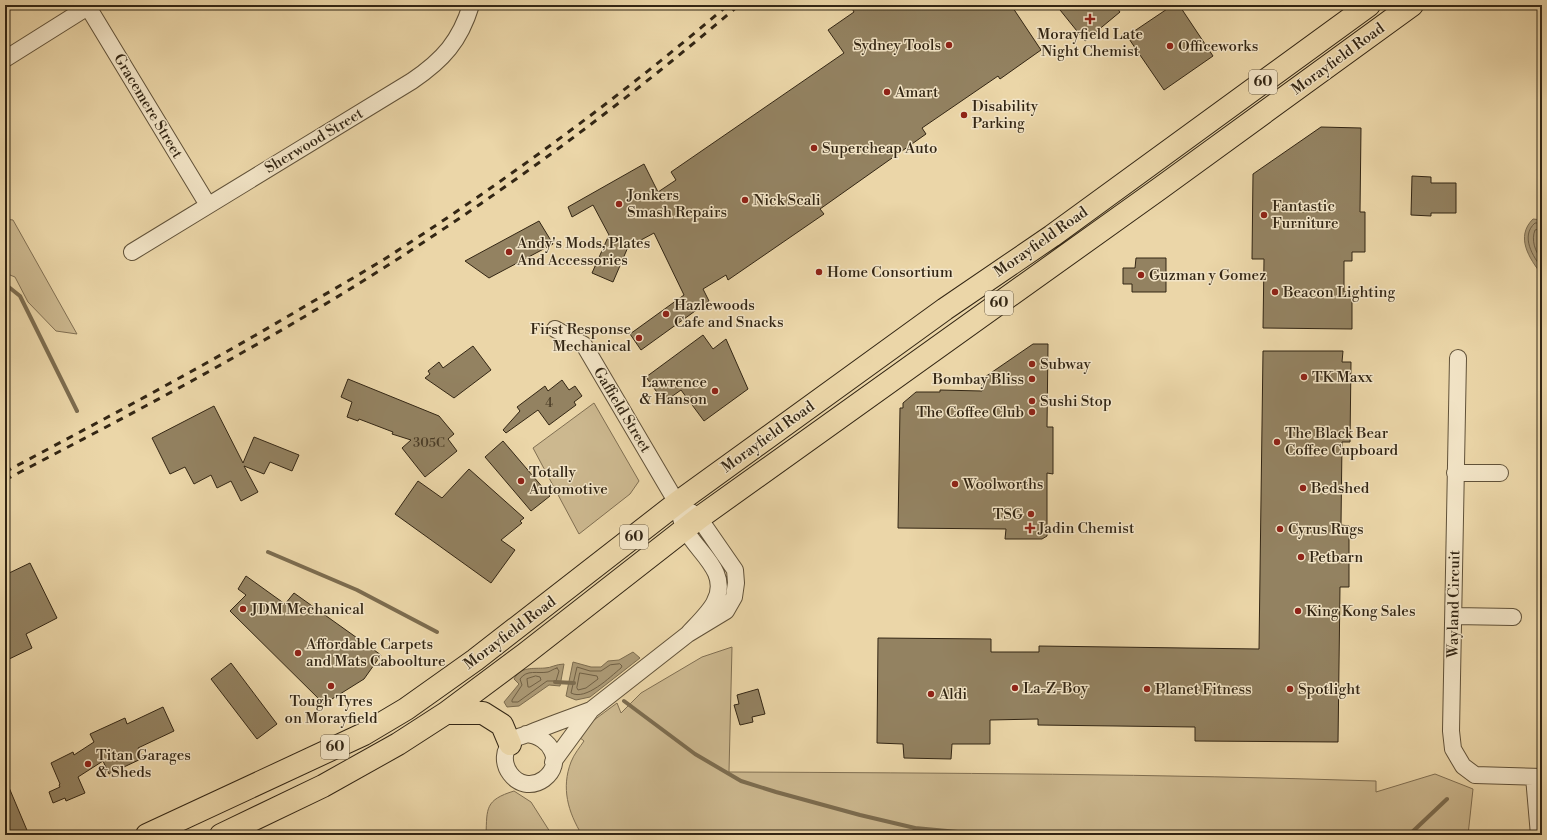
<svg xmlns="http://www.w3.org/2000/svg" width="1547" height="840" viewBox="0 0 1547 840" font-family="'Libre Bodoni',serif">
<style>
.green{fill:#ccb88f;stroke:#806f52}
.water{fill:#ac9a76;stroke:#7c6c4f}
.lines{fill:none;stroke-linecap:round;stroke-linejoin:round}
.shore{stroke:#706045;stroke-width:1}
.stream{stroke:#7c6c4f;stroke-width:4}
.building{fill:#938261;stroke:#332614}
.street-casing{stroke:#615239;stroke-width:18}
.primary-casing{stroke:#332614;stroke-width:24}
.street{stroke:#f2e4c6;stroke-width:16}
.primary{stroke:#ebd6a8;stroke-width:22}
.rail{stroke:#332614;stroke-width:3;stroke-dasharray:7 7;stroke-linecap:butt}
.poi-dot{fill:#8f2418;stroke:#f2e4c6;stroke-width:1.5}
.labels{text-anchor:middle;dominant-baseline:central;stroke-width:3;stroke-linejoin:round;paint-order:stroke}
.number-label{font-size:13px;fill:#4b3d27}
.shield{fill:#f2e4c6;stroke:#6c5f49;stroke-width:1}
.shield-label{font-size:14px;font-weight:bold;fill:#332614}
.poi-label{font-size:15px;fill:#332614;stroke:#f2e4c6;text-anchor:start}
.street-label{font-size:15px;fill:#332614;stroke:#f2e4c6}
</style>
<rect width="100%" height="100%" fill="#ebd6a8"/>
<filter id="stains"><feTurbulence type="fractalNoise" baseFrequency=".005" numOctaves="4"/><feColorMatrix values="0 0 0 0 .2 0 0 0 0 .09 0 0 0 0 .02 0 0 0 .5 -.17"/></filter>
<radialGradient id="worn" r=".72"><stop offset=".6" stop-color="#630" stop-opacity="0"/><stop offset="1" stop-color="#630" stop-opacity=".3"/></radialGradient>
<path class="green" d="M5,219L13,220L77,334L56,331L28,302L15,277L5,273Z
M594,403L639,481L630,494L579,534L533,448Z
M732,647L729,772C945,773 1160,774 1376,781V792L1435,774L1473,789L1468,835H582C568,812 561,788 571,762C574,754 580,747 584,741L579,737L590,723L617,703L621,713L641,693L702,657Z
M514,791L531,802L552,835H486C487,808 485,800 514,791Z"/>
<path class="water" d="M1533,219L1542,220V275C1529,258 1515,237 1533,219Z
M633,652L640,658L590,697L576,700L566,696L573,662L591,667H601L608,661L619,660Z
M564,664L560,686L549,685L519,706L507,707L504,702L519,684L514,679C521,666 533,669 545,668C551,668 556,664 564,664Z"/>
<g class="lines">
<path class="shore" d="M1542,223H1535C1520,236 1533,257 1542,268
M1542,228L1535,230C1531,240 1535,252 1542,260
M620,664L622,666L621,668C610,677 586,701 571,693L577,667L590,671H601L610,665Z
M557,668L559,671L556,681H547L518,702H512V700L522,685L520,679C527,669 537,674 548,672C551,671 553,669 557,668Z
M580,673L597,676L598,679L586,688L578,690L577,688Z
M536,676L540,677L541,680L530,687H528L527,679Z"/>
<path class="stream" d="M5,284L20,296L77,411
M268,552L357,590L437,632
M555,682L574,683
M624,701L695,754L741,781L776,792L860,815L915,828L990,835
M913,835L915,828
M1409,835L1447,799"/>
</g>
<path class="building" d="M850,5H1011L1041,50L1000,79L998,76L922,128L926,134L820,209L824,214L728,280L726,275L703,289L709,301L641,350L630,334L684,295L654,233L628,247L613,282L592,273L609,235L593,205L572,217L568,207L644,164L658,192L676,180L671,172L844,53L828,30L854,12Z
M1056,5H1115L1120,12L1085,41Z
M1173,5H1179L1213,56L1164,90L1127,36Z
M1321,127L1361,128L1360,212H1365V252H1352V261H1344V292H1352V329L1263,328L1264,259H1252L1253,174Z
M1412,176L1431,177V183H1456V213H1431V216L1411,215Z
M539,221L553,244L489,278L465,261Z
M1136,258H1166V292H1132V284H1123V268H1135Z
M703,335L713,349L726,339L748,389L704,421L681,390L664,402L646,377Z
M1033,344H1048L1047,427H1053V474L1047,473V536L1042,539H1005L1006,529L898,528L900,408H903V403L916,392H940V390L982,391V379Z
M473,346L491,370L454,398L425,378L430,374L428,371L439,362L443,368Z
M1263,351H1343L1342,362H1351L1350,442H1342L1341,525L1349,526V587H1340L1338,742L1195,741V727L1038,725V719L990,720V744H952L951,759L904,758L903,744L877,743L878,638L991,639V652H1039V646L1259,649Z
M348,379L439,416L454,434L448,439L457,451L425,477L402,448L411,440L392,434L393,432L359,419L358,421L347,417L352,402L341,397Z
M562,380L569,390L575,386L582,396L574,402L576,405L549,425L538,410L506,433L503,430L520,411L517,407L545,386L548,391Z
M214,406L243,463L254,437L299,455L292,471L270,462L264,474L244,466L258,492L241,501L231,481L217,488L211,475L194,484L185,467L170,474L152,438Z
M503,441L550,496L531,511L485,457Z
M469,469L524,518L520,521L522,523L501,540L515,550L491,583L395,514L418,481L442,498Z
M30,563L57,618L26,634L32,648L5,661V575Z
M246,576L285,604L294,593L381,655L364,679L324,704L230,611L246,595L238,589Z
M231,663L277,724L257,739L211,679Z
M758,689L765,714L752,717L753,722L740,725L734,705L739,704L737,695Z
M163,707L174,731L138,748L143,758L109,774L103,761L78,777L85,793L66,801L65,798L53,803L49,792L60,787L59,785L60,784L51,763L73,752L74,755L94,742L90,734L125,718L127,724Z
M5,778L29,835H5Z"/>
<g class="lines">
<g class="street-casing">
<path id="street" d="M88,7L208,205
M5,59L91,5
M132,252L412,81C443,60 460,41 471,5
M555,329L584,345L677,503C679,511 681,521 685,529C697,552 730,572 715,601C711,611 695,626 688,634
M1458,358L1451,731L1453,749L1463,766L1475,775L1542,777
M1455,473H1500
M1454,616L1513,617
M526,734C551,736 565,763 544,779C518,798 490,759 514,740C518,736 523,736 528,734C549,725 570,718 591,710
M553,762L591,710L688,634L726,611L734,597L736,583L735,570L699,518L691,512
M1534,777L1539,835"/>
</g>
<g class="primary-casing">
<path id="primary" d="M446,713H483L502,725L510,744
M147,835L364,734L406,709L475,660L677,503L945,309L1052,236L1369,5
M221,835L323,786L398,744L446,713L525,654L699,518L1159,189L1412,5"/>
</g>
<use href="#street" class="street"/>
<use href="#primary" class="primary"/>
<path class="rail" d="M5,472C108,417 212,362 312,302C336,288 360,274 383,260C503,183 619,98 728,5
M5,480C83,439 161,399 238,355C416,255 584,138 739,5"/>
</g>
<g class="poi-dot">
<path d="M1088 13h4v4h4v4h-4v4h-4v-4h-4v-4h4z"/>
<circle cx="949" cy="45" r="4"/>
<circle cx="1170" cy="46" r="4"/>
<circle cx="887" cy="92" r="4"/>
<circle cx="964" cy="115" r="4"/>
<circle cx="814" cy="148" r="4"/>
<circle cx="745" cy="200" r="4"/>
<circle cx="619" cy="204" r="4"/>
<circle cx="1264" cy="215" r="4"/>
<circle cx="509" cy="252" r="4"/>
<circle cx="819" cy="272" r="4"/>
<circle cx="1141" cy="275" r="4"/>
<circle cx="1275" cy="292" r="4"/>
<circle cx="666" cy="314" r="4"/>
<circle cx="639" cy="338" r="4"/>
<circle cx="1032" cy="364" r="4"/>
<circle cx="1304" cy="377" r="4"/>
<circle cx="1032" cy="379" r="4"/>
<circle cx="715" cy="391" r="4"/>
<circle cx="1032" cy="401" r="4"/>
<circle cx="1032" cy="412" r="4"/>
<circle cx="1277" cy="442" r="4"/>
<circle cx="521" cy="481" r="4"/>
<circle cx="955" cy="484" r="4"/>
<circle cx="1303" cy="488" r="4"/>
<circle cx="1031" cy="514" r="4"/>
<path d="M1028 522h4v4h4v4h-4v4h-4v-4h-4v-4h4z"/>
<circle cx="1280" cy="529" r="4"/>
<circle cx="1301" cy="557" r="4"/>
<circle cx="243" cy="609" r="4"/>
<circle cx="1298" cy="611" r="4"/>
<circle cx="298" cy="653" r="4"/>
<circle cx="331" cy="686" r="4"/>
<circle cx="1015" cy="688" r="4"/>
<circle cx="1147" cy="689" r="4"/>
<circle cx="1290" cy="689" r="4"/>
<circle cx="931" cy="694" r="4"/>
<circle cx="88" cy="764" r="4"/>
</g>
<g class="labels">
<g class="number-label">
<text x="549" y="403">4</text>
<text x="429" y="443">305C</text>
</g>
<g class="shield">
<rect x="1249" y="70" width="28" height="24" rx="3"/>
<rect x="985" y="291" width="28" height="24" rx="3"/>
<rect x="620" y="525" width="28" height="24" rx="3"/>
<rect x="321" y="735" width="28" height="24" rx="3"/>
</g>
<g class="shield-label">
<text x="1263" y="82">60</text>
<text x="999" y="303">60</text>
<text x="634" y="537">60</text>
<text x="335" y="747">60</text>
</g>
<g class="poi-label">
<text x="1090" y="34" text-anchor="middle">Morayfield Late<tspan x="1090" dy="17">Night Chemist</tspan></text>
<text x="941" y="45" text-anchor="end">Sydney Tools</text>
<text x="1178" y="46">Officeworks</text>
<text x="895" y="92">Amart</text>
<text x="972" y="106">Disability<tspan x="972" dy="17">Parking</tspan></text>
<text x="822" y="148">Supercheap Auto</text>
<text x="627" y="195">Jonkers<tspan x="627" dy="17">Smash Repairs</tspan></text>
<text x="753" y="200">Nick Scali</text>
<text x="1272" y="206">Fantastic<tspan x="1272" dy="17">Furniture</tspan></text>
<text x="517" y="243">Andy's Mods, Plates<tspan x="517" dy="17">And Accessories</tspan></text>
<text x="827" y="272">Home Consortium</text>
<text x="1149" y="275">Guzman y Gomez</text>
<text x="1283" y="292">Beacon Lighting</text>
<text x="674" y="305">Hazlewoods<tspan x="674" dy="17">Cafe and Snacks</tspan></text>
<text x="631" y="329" text-anchor="end">First Response<tspan x="631" dy="17">Mechanical</tspan></text>
<text x="1040" y="364">Subway</text>
<text x="1312" y="377">TK Maxx</text>
<text x="1024" y="379" text-anchor="end">Bombay Bliss</text>
<text x="707" y="382" text-anchor="end">Lawrence<tspan x="707" dy="17">&amp; Hanson</tspan></text>
<text x="1040" y="401">Sushi Stop</text>
<text x="1024" y="412" text-anchor="end">The Coffee Club</text>
<text x="1285" y="433">The Black Bear<tspan x="1285" dy="17">Coffee Cupboard</tspan></text>
<text x="529" y="472">Totally<tspan x="529" dy="17">Automotive</tspan></text>
<text x="963" y="484">Woolworths</text>
<text x="1311" y="488">Bedshed</text>
<text x="1023" y="514" text-anchor="end">TSG</text>
<text x="1038" y="528">Jadin Chemist</text>
<text x="1288" y="529">Cyrus Rugs</text>
<text x="1309" y="557">Petbarn</text>
<text x="251" y="609">JDM Mechanical</text>
<text x="1306" y="611">King Kong Sales</text>
<text x="306" y="644">Affordable Carpets<tspan x="306" dy="17">and Mats Caboolture</tspan></text>
<text x="1023" y="688">La-Z-Boy</text>
<text x="1155" y="689">Planet Fitness</text>
<text x="1298" y="689">Spotlight</text>
<text x="939" y="694">Aldi</text>
<text x="331" y="701" text-anchor="middle">Tough Tyres<tspan x="331" dy="17">on Morayfield</tspan></text>
<text x="96" y="755">Titan Garages<tspan x="96" dy="17">&amp; Sheds</tspan></text>
</g>
<g class="street-label">
<text transform="translate(1338 59) rotate(-36)">Morayfield Road</text>
<text transform="translate(148 106) rotate(59)">Gracemere Street</text>
<text transform="translate(314 141) rotate(-31)">Sherwood Street</text>
<text transform="translate(1041 242) rotate(-35)">Morayfield Road</text>
<text transform="translate(622 410) rotate(59)">Gaffield Street</text>
<text transform="translate(768 437) rotate(-36)">Morayfield Road</text>
<text transform="translate(1454 604) rotate(-89)">Wayland Circuit</text>
<text transform="translate(510 633) rotate(-37)">Morayfield Road</text>
</g>
</g>
<rect width="1547" height="840" fill="none" stroke="#ebd6a8" stroke-width="20"/>
<rect x="6" y="6" width="1535" height="828" fill="none" stroke="#332614" stroke-width="2"/>
<rect x="10" y="10" width="1527" height="820" fill="none" stroke="#332614"/>
<rect width="100%" height="100%" filter="url(#stains)"/>
<rect width="100%" height="100%" fill="url(#worn)"/>
</svg>
